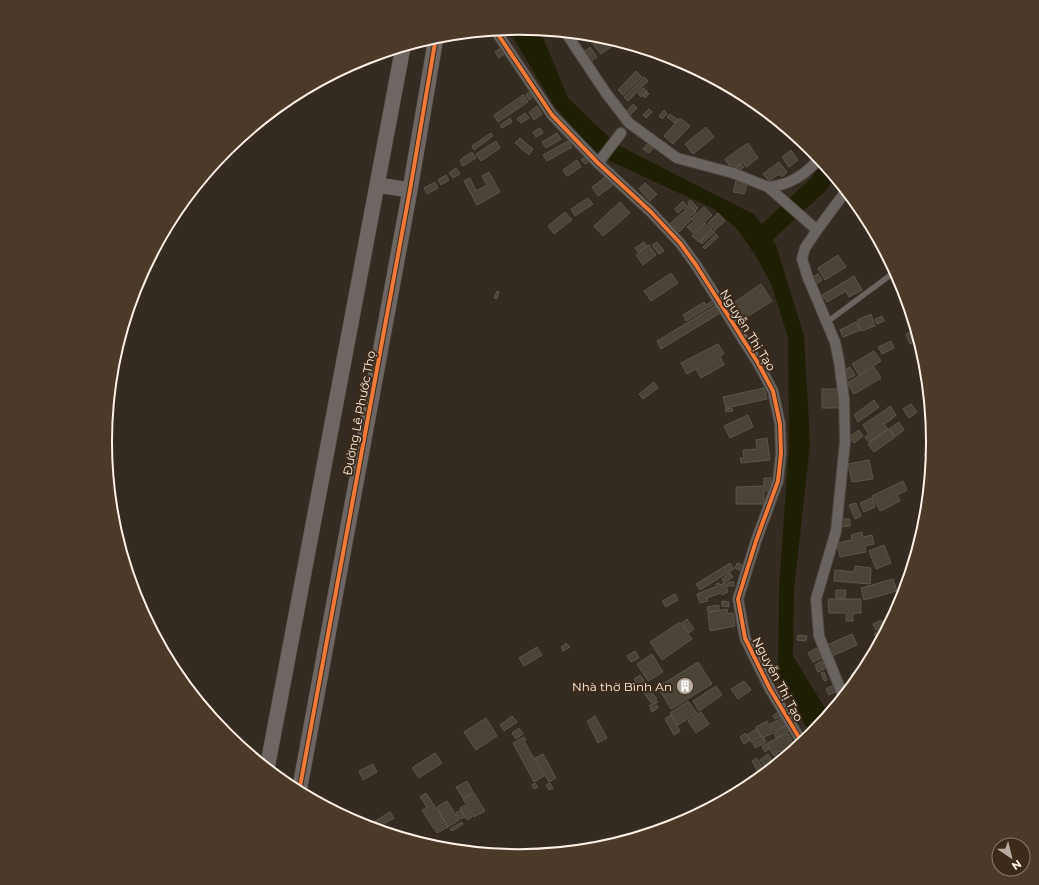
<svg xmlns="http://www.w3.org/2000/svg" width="1039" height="885" viewBox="0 0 1039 885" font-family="Montserrat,sans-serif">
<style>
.water{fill:#1d1e03}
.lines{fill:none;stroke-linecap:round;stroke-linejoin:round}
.river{stroke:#1d1e03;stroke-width:19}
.building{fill:#4a4337;stroke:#5b554c}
.lane-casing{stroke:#4e473f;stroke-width:6}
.street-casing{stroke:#4e473f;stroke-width:12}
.secondary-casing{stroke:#4e473f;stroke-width:16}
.lane{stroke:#6a6461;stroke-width:5}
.street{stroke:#6a6461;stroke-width:10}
.secondary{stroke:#6d6662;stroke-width:15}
.cycleway-casing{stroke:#3c2a1a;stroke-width:6}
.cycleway{stroke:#f17a3a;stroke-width:4}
.labels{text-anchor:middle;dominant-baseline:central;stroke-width:4;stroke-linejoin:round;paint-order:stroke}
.street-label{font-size:12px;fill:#fcf0e6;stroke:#3c2a1a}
.poi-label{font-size:12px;fill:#fcf0e6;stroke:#3c2a1a;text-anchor:end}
.rim{fill:none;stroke:#fcf0e6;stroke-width:2}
</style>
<rect width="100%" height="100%" fill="#342b22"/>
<path class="water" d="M520,28L540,30L568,98L616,144L755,215L776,245L804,336L810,444L794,590L793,656L829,715L812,736L778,680L779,587L789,448L788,337L771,284L756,256L737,229L716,210L597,155L553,104L508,29Z"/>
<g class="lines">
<path class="river" d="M767,232L819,184L828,169"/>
</g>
<path class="building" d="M460,34L449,41L445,35Z
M576,34H580L582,37L575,42L572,37Z
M603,37L612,46L601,54L593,44Z
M607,38L620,42L614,46Z
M502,47L507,52L499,58L495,52Z
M590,47L597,57L589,63L582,54Z
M636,71L642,77L623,95L618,90Z
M644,77L648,81L628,101L624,97Z
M643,88L647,91L641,97L638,93Z
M531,91L534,96L529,100L526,94Z
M647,92L649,94L645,98L643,96Z
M524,95L528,102L526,103L521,96Z
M520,97L525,104L498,122L494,115Z
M633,104L637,108L630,115L626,112Z
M537,106L542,114L534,120L529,112Z
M649,109L652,112L646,118L643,115Z
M664,110L667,114L662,119L659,116Z
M525,113L529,118L521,123L517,119Z
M670,114L678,120L675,123L667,117Z
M510,118L512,122L502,128L500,125Z
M680,118L690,126L673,144L664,136Z
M706,127L714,137L693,154L685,144Z
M540,128L543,133L536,137L533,132Z
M491,133L493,136L474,150L472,146Z
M557,133L561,139L546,148L542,142Z
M520,138L533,149L529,155L515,143Z
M496,141L500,148L481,161L476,154Z
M568,141L572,147L547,161L543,155Z
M649,142L655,146L649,153L643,149Z
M748,143L758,158L746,167L743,162L732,170L725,159Z
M791,150L798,160L789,167L782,157Z
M472,152L476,158L463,166L460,160Z
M587,155L591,160L585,164L581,160Z
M577,160L581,167L567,176L563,170Z
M779,162L787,172L782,177L779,174L769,181L763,174Z
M741,164L744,167L734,173L732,170Z
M456,168L460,174L453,178L449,173Z
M489,172L500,192L477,205L464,181L470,178L476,191L487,185L482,176Z
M446,175L449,180L441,185L438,180Z
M607,176L613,185L598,196L592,187Z
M737,178L748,181L744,194L733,192Z
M435,182L438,188L427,194L424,188Z
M645,183L657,194L650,201L639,189Z
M588,198L593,204L575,216L571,209Z
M690,200L698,208L695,211L688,203Z
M683,201L686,205L678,213L675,209Z
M620,202L630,213L603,236L594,226Z
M856,202L864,212L872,228L852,205Z
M688,205L696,212L691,216L684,209Z
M704,207L712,215L693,233L687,227L694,221L692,218Z
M684,211L692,219L679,232L670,224Z
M565,212L572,220L554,234L548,226Z
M718,213L725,221L715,230L708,223Z
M705,223L712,229L699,242L692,236Z
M713,230L715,232L702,244L700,242Z
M716,234L718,237L705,249L703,247Z
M644,242L647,246L638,252L635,248Z
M657,242L664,251L659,254L652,245Z
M649,245L656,255L643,265L636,255Z
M838,255L846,267L825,280L818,268Z
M671,273L678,283L651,301L644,291Z
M818,274L822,280L816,284L812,277Z
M854,276L862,290L849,297L846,291L827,302L822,295Z
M761,284L772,301L742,320L732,304Z
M497,291L499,292L497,299L494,298Z
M712,301L714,304L686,321L683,315L704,302L706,305Z
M715,306L720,313L661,349L657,341Z
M871,314L875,326L861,331L857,320Z
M882,316L884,321L877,324L875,319Z
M856,322L860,330L843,337L840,330Z
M915,330L919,340L910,344L906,334Z
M891,341L894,348L882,354L878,347Z
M718,344L724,354L720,356L724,365L701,378L696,369L687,374L681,363Z
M874,351L881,361L859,375L852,364Z
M850,367L855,375L848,379L843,371Z
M874,367L881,378L854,394L847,383Z
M654,382L658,388L643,399L639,394Z
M764,388L767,399L726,408L723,397Z
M822,389H842V408H822Z
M874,400L879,407L858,422L854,415Z
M911,404L917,412L909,418L903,409Z
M890,406L896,415L893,418L886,409Z
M732,408L733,411L726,412L725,409Z
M885,410L892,419L884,424L888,429L869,442L865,437L869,434L863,425Z
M748,415L753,427L730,438L724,426Z
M899,422L904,430L895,437L889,429Z
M889,429L894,438L874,452L868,444Z
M859,430L863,436L854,443L849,437Z
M767,438L770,460L741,463L740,458H744L743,450L757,449L756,440Z
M934,447L932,464L924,455Z
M869,460L873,479L852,482L848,464Z
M764,478H771L772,491H764V504H736V487L764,486Z
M903,481L907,490L897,495L900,501L880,511L872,496Z
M872,498L875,507L864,512L860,503Z
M856,503L861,516L855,519L849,505Z
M838,519H850V526L839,527Z
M862,532L863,537L872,535L874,544L865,546L866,552L840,557L837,543L852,540L851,535Z
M884,545L891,563L876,569L869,551Z
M730,563L734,569L700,590L696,584Z
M737,563L745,566L743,571L735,568Z
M855,566L871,568L870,584L834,581L835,570L854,572Z
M730,573L733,577L724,583L722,579Z
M893,579L897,591L864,600L861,588Z
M728,582H734V586H727Z
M719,583L720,585L725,583L728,592L722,595L721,593L707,598L708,601L700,603L697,594L717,586L716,584Z
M836,590H846L845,599L836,598Z
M675,594L678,600L666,607L662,601Z
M828,599H861V613H853V621H846V613H829Z
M722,601L729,602V607L722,606Z
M719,605V610L708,612L707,607Z
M727,609L728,614L733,613L735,626L710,631L708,613Z
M687,619L694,629L689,633L682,623Z
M881,620L883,627L876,630L873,624Z
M680,622L692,639L662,660L650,642Z
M879,631L881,635L876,637L874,634Z
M852,634L857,645L830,657L825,646Z
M798,635L807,636L806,641L797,640Z
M566,643L570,647L563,651L561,647Z
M537,647L542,655L524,666L519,658Z
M817,648L822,658L813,662L808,653Z
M635,651L639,658L631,662L627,656Z
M652,654L663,672L648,681L637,664Z
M822,661L826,668L818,672L815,665Z
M698,662L712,684L671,709L658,687Z
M858,670L861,674L854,679L851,674Z
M824,672L827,680L824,681L821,673Z
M640,675L657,699L651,703L634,679Z
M744,681L751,690L738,699L731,689Z
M834,685L837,691L829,695L826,689Z
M716,686L722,695L699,711L693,701Z
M657,701L658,702L650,707L649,706Z
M688,701L697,713L678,725L670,713Z
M657,705L658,708L652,712L650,709Z
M701,712L709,724L696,733L688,721Z
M778,712L781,716L775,719L773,716Z
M671,715L680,731L674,735L665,719Z
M512,716L517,722L504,731L500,725Z
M595,716L607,738L598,743L587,721Z
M486,718L497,736L476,750L464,732Z
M782,718L786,725L774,731L770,724Z
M767,721L773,733L762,738L756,727Z
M787,725L790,730L776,738L774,733Z
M519,728L523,734L516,739L512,733Z
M756,729L761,737L752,743L747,735Z
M745,733L750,740L744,744L740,737Z
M788,733L796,749L784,759L780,751L773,755L767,743Z
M524,737L526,740L524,741L544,776L534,782L513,743Z
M764,738L766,742L755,748L753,744Z
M766,744L769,749L765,752L762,746Z
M435,753L442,763L419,778L412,768Z
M543,754L556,778L549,782L535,758Z
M768,754L775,764L767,770L760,760Z
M778,754L781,760L777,762L774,756Z
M757,758L764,771L759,774L752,761Z
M373,764L377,772L363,780L359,771Z
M467,781L473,792L463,798L456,787Z
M535,783L538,787L534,789L532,785Z
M550,783L553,788L549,790L546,785Z
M426,793L445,822L434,829L422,810L427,807L420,797Z
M474,793L485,811L474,817L463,799Z
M447,801L459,820L448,827L437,807Z
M465,805L472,817L467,820L460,808Z
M461,810L465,817L460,819L456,813Z
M390,812L394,818L379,827L375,821Z
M462,822L463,824L452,831L450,829Z
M446,824L448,827L437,833L435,830Z"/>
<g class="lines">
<g class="lane-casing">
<path id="lane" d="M827,322L896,271"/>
</g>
<g class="street-casing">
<path id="street" d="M495,30L552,115L598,163L651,212L680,243L696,265L758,363L773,391L780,424L781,453L778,481L756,541L738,599L745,638L770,689L803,744
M566,33L606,93L629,123L677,158L733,173L768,187L817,230L805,248L802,259L808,278L835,342L839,361L844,399L845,442L836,531L816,599L819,636L844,698
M598,163L621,133
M768,187C790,185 805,175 820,158
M817,230L846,191"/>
</g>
<g class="secondary-casing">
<path id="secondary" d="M377,185L410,190
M267,769L403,47
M299,792L410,190L436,37"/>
</g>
<use href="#lane" class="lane"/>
<use href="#street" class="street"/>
<use href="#secondary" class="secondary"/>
<g class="cycleway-casing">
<path id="cycleway" d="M495,30L552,115L598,163L651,212L680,243L696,265L758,363L773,391L780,424L781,453L778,481L756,541L738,599L745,638L770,689L803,744
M299,792L410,190L436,37"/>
</g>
<use href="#cycleway" class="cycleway"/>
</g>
<defs>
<g id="building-disc" transform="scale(0.9)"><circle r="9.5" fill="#b6aba1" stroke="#3c2a1a"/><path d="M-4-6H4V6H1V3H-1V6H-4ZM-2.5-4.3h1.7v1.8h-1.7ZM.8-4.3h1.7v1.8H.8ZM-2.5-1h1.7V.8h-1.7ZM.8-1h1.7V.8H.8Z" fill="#fff"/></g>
</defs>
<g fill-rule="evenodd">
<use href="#building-disc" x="685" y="686"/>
</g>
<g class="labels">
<g class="street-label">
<text transform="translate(748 330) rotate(58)">Nguyễn Thị Tạo</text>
<text transform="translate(359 413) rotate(-79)">Đường Lê Phước Thọ</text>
<text transform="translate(778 679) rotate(62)">Nguyễn Thị Tạo</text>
</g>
<g class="poi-label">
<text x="672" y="686">Nhà thờ Bình An</text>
</g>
</g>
<path d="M0 0H1039V885H0ZM112 442a407 407 0 1 1 814 0a407 407 0 1 1-814 0Z" fill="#4b3a2a" fill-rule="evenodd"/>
<path class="rim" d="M112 442a407 407 0 1 1 814 0a407 407 0 1 1-814 0Z"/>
<g transform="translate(1011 857) rotate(145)"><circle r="19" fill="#3c2a1a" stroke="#89796c"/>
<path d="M0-3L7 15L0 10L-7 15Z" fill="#b6aba1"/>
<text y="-6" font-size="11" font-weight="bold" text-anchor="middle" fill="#fcf0e6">N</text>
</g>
</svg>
